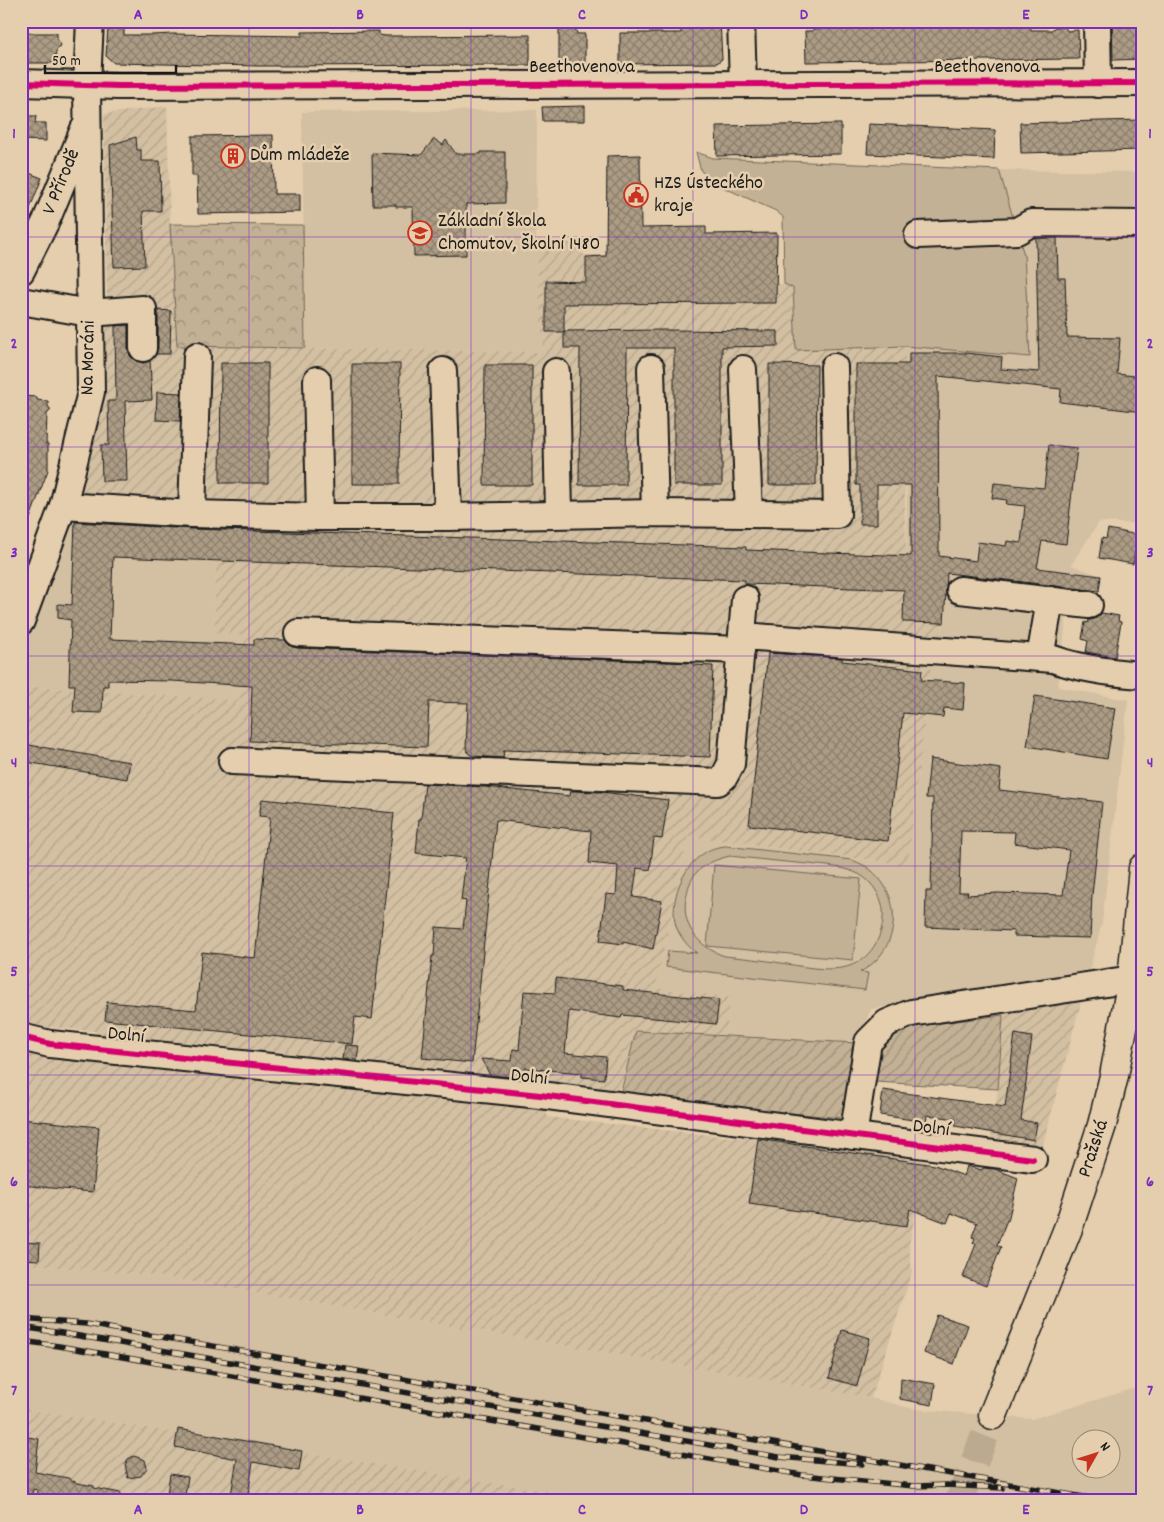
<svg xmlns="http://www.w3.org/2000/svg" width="1164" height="1522" viewBox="0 0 1164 1522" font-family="Dekko,sans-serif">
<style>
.built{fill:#d3bfa1;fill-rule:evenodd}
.industrial{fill:url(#industrial-furrows)}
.grass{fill:#c3b195;stroke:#706658;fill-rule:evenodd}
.forest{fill:url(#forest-crowns);stroke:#706658}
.garden{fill:url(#garden-furrows);stroke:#706658}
.building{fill:url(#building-cross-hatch);stroke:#1c1c1c;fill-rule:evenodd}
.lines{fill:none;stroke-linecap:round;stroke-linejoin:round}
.major-tunnel{stroke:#bcaa90;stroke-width:28;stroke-dasharray:28 14;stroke-linecap:butt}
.minor-casing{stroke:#1c1c1c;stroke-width:30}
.major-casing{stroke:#1c1c1c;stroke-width:31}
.minor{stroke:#e4cead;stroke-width:26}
.major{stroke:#e4cead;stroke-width:28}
.rail-casing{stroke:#1c1c1c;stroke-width:5.5}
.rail{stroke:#e4cead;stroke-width:4;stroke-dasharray:11;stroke-linecap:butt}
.cycleway-casing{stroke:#e4cead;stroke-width:9}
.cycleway{stroke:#d6006c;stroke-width:6}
.grid{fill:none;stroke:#7b2cbf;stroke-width:1;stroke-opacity:0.55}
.labels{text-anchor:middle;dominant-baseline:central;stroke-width:5;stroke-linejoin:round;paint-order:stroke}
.street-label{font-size:20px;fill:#1c1c1c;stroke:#e4cead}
.poi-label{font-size:20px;fill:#1c1c1c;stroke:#e4cead;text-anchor:start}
.neatline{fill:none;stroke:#7b2cbf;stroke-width:2}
.grid-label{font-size:16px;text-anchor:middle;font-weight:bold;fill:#7b2cbf}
</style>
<defs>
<pattern id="industrial-furrows" width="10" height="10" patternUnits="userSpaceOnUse" patternTransform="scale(1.25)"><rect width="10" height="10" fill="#d3bfa1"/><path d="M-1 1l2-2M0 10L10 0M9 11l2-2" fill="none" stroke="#b5a48a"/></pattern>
<pattern id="forest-crowns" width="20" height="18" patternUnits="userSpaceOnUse" patternTransform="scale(1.25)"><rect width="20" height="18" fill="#c3b195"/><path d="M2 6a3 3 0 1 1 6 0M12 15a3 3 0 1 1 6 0" fill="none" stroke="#9e8f79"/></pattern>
<pattern id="garden-furrows" width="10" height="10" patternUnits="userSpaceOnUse" patternTransform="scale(1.25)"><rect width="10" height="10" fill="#c3b195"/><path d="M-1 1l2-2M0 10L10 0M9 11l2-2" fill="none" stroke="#9e8f79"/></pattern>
<pattern id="building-cross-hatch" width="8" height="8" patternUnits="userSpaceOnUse" patternTransform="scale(1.25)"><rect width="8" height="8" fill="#ac9c85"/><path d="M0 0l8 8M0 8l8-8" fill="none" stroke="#8b7e6c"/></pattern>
</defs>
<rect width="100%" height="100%" fill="#e4cead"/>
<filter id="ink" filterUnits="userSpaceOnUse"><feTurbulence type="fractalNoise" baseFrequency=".02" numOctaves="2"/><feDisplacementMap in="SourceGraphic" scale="10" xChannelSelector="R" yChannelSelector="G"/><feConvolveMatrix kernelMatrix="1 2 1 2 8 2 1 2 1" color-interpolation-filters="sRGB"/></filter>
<g filter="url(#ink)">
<path class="built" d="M537,110L536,241L544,352L305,348L302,112Z
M999,170L1143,172V524L1099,522L1071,565L1101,576L1099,591L1067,612L1058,687L1128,700L1102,923L1089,971L871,1009L856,1043L726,1035L730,997L656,988L688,836L908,865L931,666L944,623L948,558L907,556L905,346L937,348L1024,255Z
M71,512L179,526L177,559L216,560L214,633L245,634L239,700L21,686V651Z
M21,1264L164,1277L871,1398L914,1409L1032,1419L1143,1386V1501H610L21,1408ZM1082,1440H1112V1470H1082Z"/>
<path class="industrial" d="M167,106L170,224L177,346L543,352L536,241H567L585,255H605L606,284H784L793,288L796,350L905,346V518L907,555L947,558L944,623L931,666L908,865L688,836L656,988L730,997L726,1035L636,1031L620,1096L101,1040L95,1031L46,1027L21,1022V686L239,700L245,635L214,633L216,561L177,559L179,526L71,512L102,392L107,298L104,114Z
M1082,998L1042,1148L990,1143L998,1089L1003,1015Z
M21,1052L546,1111L548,1117L719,1136L833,1143L926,1162L909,1245L912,1272L871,1398L164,1277L21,1264Z
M21,1408L610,1501H21Z"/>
<path class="grass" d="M696,152L713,158L999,170L1024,255L1030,357L905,346L796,350L793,288L784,284L783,217L776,211L718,185L701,171Z
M725,846L852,860C859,863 867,866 872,871C905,900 899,952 860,972L868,973L865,990L666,967L668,951L697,953C688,947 680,937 676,926C669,902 682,867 703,854C709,849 717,847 725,846ZM730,856C757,859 783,862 809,864C824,866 840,866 854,872C869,877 881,894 883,909C885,936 870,963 842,968C822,971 800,966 781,963C763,960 744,958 725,956C698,948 679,923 687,894C688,887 691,879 696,873C706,863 717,859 730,856Z
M714,865L861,879L853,960L707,946Z"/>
<path class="forest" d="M170,224L303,225L305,348L177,346Z"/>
<path class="garden" d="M1003,1015L998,1089L875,1082L878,1054L890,1039L910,1027Z
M636,1031L856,1043L842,1118L620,1096Z"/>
<path class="building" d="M693,21H720L722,59L717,63L620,64V33H681V29L693,28Z
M909,21H938L939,25H1030L1031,30H1052L1055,27H1065L1067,31L1078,30L1079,59L806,62L805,31H813V29L876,28V23Z
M1112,21H1143V59L1113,60Z
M559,27L574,28V30H576L577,34H585V64H559Z
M108,28L124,29V35H152L173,34L302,36V32L379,31V35L386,36L530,35V65L259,66L114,63L106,56Z
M23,33H57V39L61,45L56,51L55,63H27L26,50H23Z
M585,106V121H543L542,107Z
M21,116H36L35,123H46V141L21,140Z
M1143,120V150L1021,153L1020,123Z
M841,124V154L717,156L716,126Z
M869,124L995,130L994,159L867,154Z
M273,135L274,194H300V212L198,214L197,176H192V136Z
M136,137L137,150H141V161H160L161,211H143L145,266L114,267L110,145Z
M434,139L443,145L446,140L456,154H481V152H505V203L466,204V255L414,256L413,207H396V205H373L372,153L421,155Z
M640,155L641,228L706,227V234L777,233L776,303L564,304V332H546V281L586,282V257L606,256L607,156Z
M21,170L42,178L22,228H21Z
M1036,238H1057L1058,278H1065L1067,337L1120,338L1117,374L1143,377V412L1060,402L1061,389L938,376L939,556L976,561L978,542L1006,546L1007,541L1021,543L1025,506L1006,504L1007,500L992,498L994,483L1044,488L1049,445L1077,448L1066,544L1042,541L1037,568L1101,576L1099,591L947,573L944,623L903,622L904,590L747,584H745V580L113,557L110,639L254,645V639L285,640L290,646L297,648L693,663V665L713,666L710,757L504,750L503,758L473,756L468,753L466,748L468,703L429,702L427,747L250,741L252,686L172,681L108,680V686H103L102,713L73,712L75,685H69L71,620L58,618V604L72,605L75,522L192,529L746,547V550L911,556V485H877V524H860V485H856V364H909V353H966L1002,357L1001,369L1039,372Z
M158,310L171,311L170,354H156L158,348Z
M128,325V348L130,356L136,361L143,363L150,361L152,400L125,401L127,481H102L101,445H109L108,401H116L115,326Z
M664,330L778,331V346L722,347V485H674V348H627L626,485H579L580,348H564V331Z
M221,363H268V483H220Z
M352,364H400L399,484H352Z
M769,364L817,365L816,485H769Z
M485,365H532V485H484Z
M157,392L181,393L180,421L156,420Z
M21,396L37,397V400L48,401V406L51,410L47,414L46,444H48V470L23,537H21V486L24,465H22L23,451H21Z
M1108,529L1138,535L1133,564L1099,558L1102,538L1106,539Z
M1102,613L1119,616L1118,621L1121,622L1115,657L1086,652L1088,641L1082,639L1085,622L1088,623L1089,620L1095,619Z
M768,653L842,658V661L922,670L921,680L965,683L963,710L944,708L943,717L903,713L888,841L749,825Z
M1035,696L1115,708L1107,759L1027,746Z
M29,745L130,762L127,779L26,762Z
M930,759L1001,769L999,790L1102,802L1092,895L1090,938L1014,936V931L925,927L926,891H931L933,798H926ZM961,831L1015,832L1014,843L1069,850L1063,895L997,893L967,895L968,892H959Z
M425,784L485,787L570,796L571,791L602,792L668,800L662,839L654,838L650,870L637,868L633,897L662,901L653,949L623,942V944L600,941L606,894L616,895L618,866L589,863L591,831L496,820L472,1063L422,1058L432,956H434L436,927L463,929L466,901L461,900L466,858L416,853L419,819H421Z
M262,799L394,813L372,1019L355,1017L352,1044L105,1020L107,1002L196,1010L202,952L255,958L270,817L259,816Z
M556,978L623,986V990L719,1000L716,1024L622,1015L621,1018L569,1011L565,1053L606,1057L604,1079L582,1077V1073L525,1068L524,1078L490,1075L481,1059L512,1061L513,1049L519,1050L524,991L555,993Z
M1015,1034L1032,1037L1021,1120L1037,1123L1034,1140L955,1126L956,1119L927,1115L926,1122L880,1115L883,1090L1005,1107Z
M345,1045L359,1046L357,1060L343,1059Z
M21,1119L99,1127L93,1192L21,1185Z
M758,1139L935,1165L964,1176L967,1166L982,1170L983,1168L995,1169L1018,1178L1008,1221L1007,1220L997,1245L1001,1247L986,1286L963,1277L976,1244L973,1243L975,1238L972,1237L977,1223L951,1213L947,1223L910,1209L907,1226L749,1204Z
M21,1242L40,1243L39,1260L21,1259Z
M937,1315L968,1325L954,1364L924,1353Z
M842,1330L870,1338L857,1386L829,1378Z
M901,1378L935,1384L932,1405L900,1399Z
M178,1429L302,1451L299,1471L253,1462L247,1501H230L237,1459L175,1447Z
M23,1436L39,1439L35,1472L68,1478L77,1483L94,1486V1488L121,1493L120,1501H37L38,1490L33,1489L30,1501H21Z
M134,1456L145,1460L147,1468L141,1476L128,1478L125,1464L128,1459Z
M170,1474L188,1477L184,1501H166Z"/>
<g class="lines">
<path class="major-tunnel" d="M959,1501L993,1415"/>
<g class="minor-casing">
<g id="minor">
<path d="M741,21L743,84"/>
<path d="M1097,21L1098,84"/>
<path d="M21,83L118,86L1143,83"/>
<path d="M918,235L1017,231L1031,223L1143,224"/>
<path id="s1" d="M21,271L46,221L84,129"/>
<path d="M21,301L89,313L143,309V348"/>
<path d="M651,368L655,513"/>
<path d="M743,369L749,514"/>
<path d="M443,371L448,517"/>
<path d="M556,372L559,514"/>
<path d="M317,380L320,517"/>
<path d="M63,506L192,514L320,517H448L655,513L837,515L834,367"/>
<path d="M192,514L197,356"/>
<path d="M960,590L1089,605"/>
<path d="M21,621L63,506L91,392L87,84L90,21"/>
<path d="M298,633L741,650"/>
<path d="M742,636L1053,659C1082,669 1112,673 1143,675"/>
<path d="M1040,658L1050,600"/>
<path d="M232,761L718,782L724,777L731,764L745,599"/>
<path d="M21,1037L50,1044L540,1095L1033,1159"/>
<path d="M853,1136L868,1042L887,1023L911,1013L1132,979L1143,974"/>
</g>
</g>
<g class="major-casing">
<g id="major">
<path id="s2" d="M993,1415L1069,1226L1102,1125L1114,1076L1132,979L1143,868"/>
</g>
</g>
<use href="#minor" class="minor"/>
<use href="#major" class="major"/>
<g class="rail-casing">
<path id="rail" d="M21,1319L86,1324L1107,1501
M21,1327L62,1333L779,1457L862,1464
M21,1341L59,1346L802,1475L914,1486L947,1485L1002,1488"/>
</g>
<use href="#rail" class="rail"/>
<g class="cycleway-casing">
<path id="cycleway" d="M21,83L118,86L1143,83
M21,1037L50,1044L540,1095L1033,1159"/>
</g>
<use href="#cycleway" class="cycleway"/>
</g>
</g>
<path class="grid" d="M249,21V1501M471,21V1501M693,21V1501M915,21V1501M21,237H1143M21,447H1143M21,656H1143M21,866H1143M21,1075H1143M21,1285H1143"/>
<defs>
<g id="building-ring" transform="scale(1.25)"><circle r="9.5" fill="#e4cead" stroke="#c8321e" stroke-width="1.5"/><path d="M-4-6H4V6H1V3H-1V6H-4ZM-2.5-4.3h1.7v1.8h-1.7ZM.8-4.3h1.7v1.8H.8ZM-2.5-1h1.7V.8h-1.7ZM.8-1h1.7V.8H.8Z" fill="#c8321e"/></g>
<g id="civic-ring" transform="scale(1.25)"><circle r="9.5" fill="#e4cead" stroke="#c8321e" stroke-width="1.5"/><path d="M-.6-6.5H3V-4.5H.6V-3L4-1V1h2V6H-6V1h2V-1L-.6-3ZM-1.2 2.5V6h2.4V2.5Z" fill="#c8321e"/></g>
<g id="school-ring" transform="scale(1.25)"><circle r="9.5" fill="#e4cead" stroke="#c8321e" stroke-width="1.5"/><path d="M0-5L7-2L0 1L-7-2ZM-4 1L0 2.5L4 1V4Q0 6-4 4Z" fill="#c8321e"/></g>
</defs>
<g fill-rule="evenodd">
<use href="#building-ring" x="233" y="156"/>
<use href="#civic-ring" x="636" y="195"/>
<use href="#school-ring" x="420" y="233"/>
</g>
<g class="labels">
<g class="street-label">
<text x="582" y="68">Beethovenova</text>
<text x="987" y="68">Beethovenova</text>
<text stroke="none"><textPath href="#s1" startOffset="98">V Přírodě</textPath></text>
<text transform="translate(89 358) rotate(-89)">Na Moráni</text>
<text transform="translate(126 1036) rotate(6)">Dolní</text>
<text transform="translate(529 1078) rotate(6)">Dolní</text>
<text transform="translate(931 1129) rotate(7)">Dolní</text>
<text stroke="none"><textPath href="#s2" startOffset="285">Pražská</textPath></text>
</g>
<g class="poi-label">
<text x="250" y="156">Dům mládeže</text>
<text x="654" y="184">HZS Ústeckého<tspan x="654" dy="23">kraje</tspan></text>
<text x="438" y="222">Základní škola<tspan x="438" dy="23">Chomutov, Školní 1480</tspan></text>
</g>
</g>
<rect width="1164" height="1522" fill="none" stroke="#e4cead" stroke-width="55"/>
<g transform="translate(1096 1454) rotate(51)"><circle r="24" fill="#e4cead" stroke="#948773"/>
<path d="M0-4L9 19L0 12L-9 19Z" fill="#c8321e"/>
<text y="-8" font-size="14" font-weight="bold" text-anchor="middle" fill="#1c1c1c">N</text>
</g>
<path d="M45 65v8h131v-8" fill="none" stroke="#1c1c1c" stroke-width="2.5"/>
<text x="52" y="65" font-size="15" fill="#1c1c1c" stroke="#e4cead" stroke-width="4" paint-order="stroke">50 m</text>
<rect x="28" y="28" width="1108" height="1466" class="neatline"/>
<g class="grid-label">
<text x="138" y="19">A</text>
<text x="360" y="19">B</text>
<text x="582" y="19">C</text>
<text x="804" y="19">D</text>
<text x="1026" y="19">E</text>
<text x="14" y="138">1</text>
<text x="1150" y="138">1</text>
<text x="14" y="348">2</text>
<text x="1150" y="348">2</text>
<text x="14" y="557">3</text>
<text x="1150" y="557">3</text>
<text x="14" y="767">4</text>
<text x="1150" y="767">4</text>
<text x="14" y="976">5</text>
<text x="1150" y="976">5</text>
<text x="14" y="1186">6</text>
<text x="1150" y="1186">6</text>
<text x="14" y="1395">7</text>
<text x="1150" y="1395">7</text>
<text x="138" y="1514">A</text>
<text x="360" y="1514">B</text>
<text x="582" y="1514">C</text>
<text x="804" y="1514">D</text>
<text x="1026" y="1514">E</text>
</g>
</svg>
